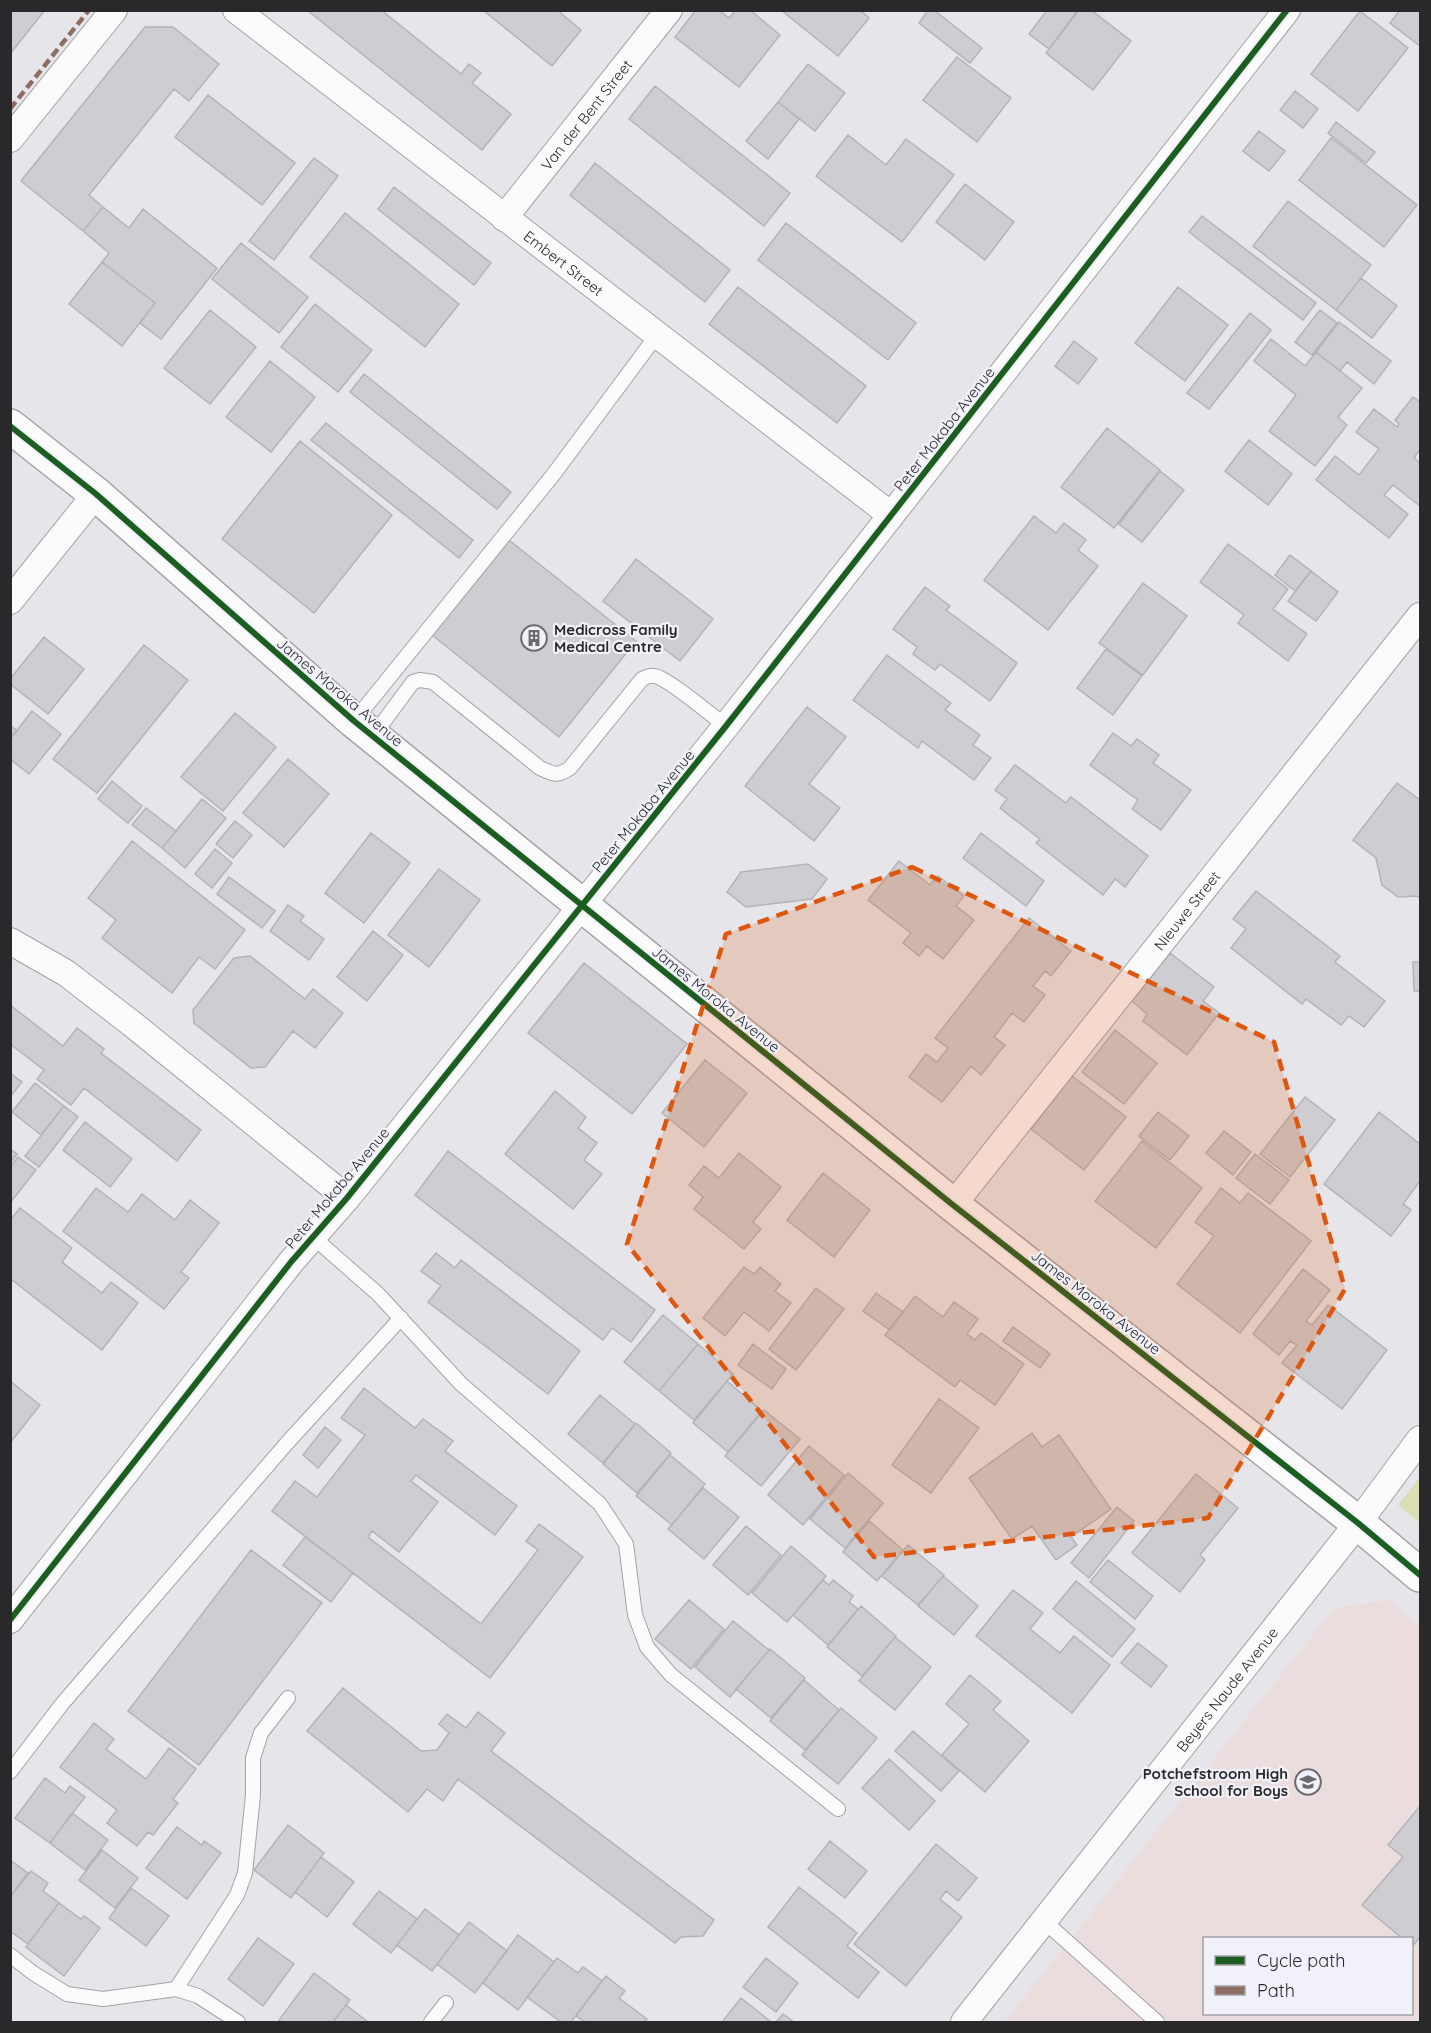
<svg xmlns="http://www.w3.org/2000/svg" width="1431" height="2033" viewBox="0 0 1431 2033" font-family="Quicksand,sans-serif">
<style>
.education{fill:#ebdcdd;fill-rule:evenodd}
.green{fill:#dcdfb5}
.building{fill:#cecdd1;stroke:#b4b4b7;stroke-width:1.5}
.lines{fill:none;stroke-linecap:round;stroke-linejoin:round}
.lane-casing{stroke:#a3a3a7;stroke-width:16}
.street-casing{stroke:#a3a3a7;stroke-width:28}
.secondary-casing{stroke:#a3a3a7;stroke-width:36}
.lane{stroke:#fbfbfc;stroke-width:14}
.street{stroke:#fbfbfc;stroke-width:26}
.secondary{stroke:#fbfbfc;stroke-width:33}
.quiet{stroke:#8d6e63;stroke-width:4.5;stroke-dasharray:9 4.5;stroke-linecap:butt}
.cycleway-casing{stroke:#f1f1f9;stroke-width:10}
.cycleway{stroke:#1b5e20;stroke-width:6}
.marked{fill:#de570e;fill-opacity:0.2;stroke:#de570e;stroke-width:4.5;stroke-dasharray:12 8;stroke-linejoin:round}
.labels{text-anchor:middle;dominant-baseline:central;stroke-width:4.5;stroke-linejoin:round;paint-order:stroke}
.street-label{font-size:15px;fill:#29292c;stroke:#f1f1f9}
.poi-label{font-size:15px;font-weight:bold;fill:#29292c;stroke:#f1f1f9;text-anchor:start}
</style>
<rect width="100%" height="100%" fill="#e6e6ea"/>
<path class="education" d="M1389,1600L1420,1625V2022H1004L1334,1608ZM1204,1938H1412V2014H1204Z"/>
<path class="green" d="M1420,1477V1523L1398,1505Z"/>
<path class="building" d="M10,10H45L10,54Z
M307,10H381L461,74L469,64L481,73L472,83L511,114L482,150Z
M483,10H557L581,30L552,66Z
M696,10H719L729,18L736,10H750L780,35L739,87L675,37Z
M781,10H860L869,18L838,56Z
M928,10H934L982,48L970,63L919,23Z
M1047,10H1078L1049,49L1029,34Z
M1079,10H1091L1131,41L1093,90L1046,53Z
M1400,10L1420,11V46L1390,23Z
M1360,11L1408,48L1358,111L1311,74Z
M145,27H173L219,64L189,101L174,89L89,195L103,207L83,231L21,181Z
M957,57L1011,98L977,142L923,100Z
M808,64L845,93L815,131L778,102Z
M655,86L790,193L764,226L629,119Z
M1295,91L1318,109L1303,128L1280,110Z
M208,95L295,163L262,205L175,137Z
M778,102L799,119L768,159L746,141Z
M1336,122L1375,152L1366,163L1328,133Z
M1259,131L1285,151L1269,171L1243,151Z
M848,135L886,165L906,139L954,175L902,242L816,176Z
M1331,138L1417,205L1384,247L1299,180Z
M314,158L338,176L274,260L249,241Z
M595,163L730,270L705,302L570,195Z
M965,184L1014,222L985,260L936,222Z
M394,187L491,263L474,285L378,209Z
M1288,201L1371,265L1336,310L1253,246Z
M103,207L129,228L143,209L217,268L161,339L140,323L155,303L102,262L109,253L83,231Z
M345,213L459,304L425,347L310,257Z
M1202,216L1316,303L1303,320L1189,232Z
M786,223L916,323L888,360L758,260Z
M241,243L308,297L279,333L212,279Z
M102,262L155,303L122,346L69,304Z
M1361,278L1397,306L1372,338L1336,310Z
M738,287L866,386L837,423L709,324Z
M1178,287L1228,325L1185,381L1135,343Z
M315,304L372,350L338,392L281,347Z
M210,310L256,347L210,404L164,368Z
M1320,310L1337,323L1312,355L1295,342Z
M1250,313L1271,330L1209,409L1187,393Z
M1339,322L1391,361L1374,384L1347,362L1340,371L1316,352Z
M1271,339L1305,366L1316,352L1362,388L1338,417L1347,425L1315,466L1269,431L1296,395L1254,361Z
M1074,341L1097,359L1078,384L1055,366Z
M270,361L315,397L271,452L226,417Z
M364,374L511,492L497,509L350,392Z
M1413,397L1420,402V449L1414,458L1420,463V506L1393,485L1384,495L1408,514L1389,538L1316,480L1335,456L1359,475L1379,449L1356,432L1374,409L1397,427L1399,424L1395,420Z
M326,423L473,540L459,558L311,440Z
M1107,428L1160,470L1114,528L1061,487Z
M1249,440L1292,474L1268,505L1225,471Z
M300,441L392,515L314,613L222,539Z
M1160,471L1184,490L1142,542L1119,524Z
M1034,516L1056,533L1064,523L1086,540L1078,550L1098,566L1048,630L984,580Z
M509,540L636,641L559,737L432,635Z
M1228,544L1288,589L1273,609L1307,634L1288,661L1238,623L1244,615L1200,582Z
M1290,555L1311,571L1295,591L1275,575Z
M636,559L713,619L680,661L603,601Z
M1311,571L1338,592L1316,621L1288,601Z
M1143,583L1187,616L1143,675L1099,643Z
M925,587L950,606L946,610L1017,663L990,701L940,664L935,670L913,654L917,647L893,629Z
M44,637L84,669L48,714L10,684V679Z
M144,645L188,680L97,793L53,759Z
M1106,649L1142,676L1113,715L1077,688Z
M887,655L951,703L945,710L980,735L973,745L991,758L974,780L922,741L918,748L853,700Z
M807,707L846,737L809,784L840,808L814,841L745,786Z
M32,711L61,734L29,774L10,759V739Z
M235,713L276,747L223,811L181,777Z
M10,725L17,731L10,739Z
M1113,733L1131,746L1137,739L1159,755L1153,763L1191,790L1161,830L1132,809L1138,800L1090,765Z
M288,759L329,794L284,847L243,813Z
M1015,765L1066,803L1071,797L1148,856L1125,887L1115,879L1103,895L1036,843L1040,839L1000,808L1007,799L995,790Z
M112,781L142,806L128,823L98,799Z
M1397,783L1420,800V898L1417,896L1398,897L1382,885L1376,858L1353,840Z
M202,799L226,818L185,868L162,848Z
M146,808L176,831L162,848L132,825Z
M235,821L252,835L233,858L216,844Z
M371,833L410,863L364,923L325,893Z
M981,833L1044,881L1026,906L963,858Z
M132,841L245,930L215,969L199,957L172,993L102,938L116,920L88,898Z
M215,849L232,863L212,888L195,874Z
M899,861L930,885L938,876L964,896L956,906L974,920L943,959L927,946L919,956L903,943L911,933L868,900Z
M808,864L827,879L812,899L746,907L727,892L741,872Z
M439,869L480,900L429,967L388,935Z
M229,877L275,911L262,928L217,894Z
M1256,891L1340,956L1335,962L1385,1001L1364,1027L1349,1016L1341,1025L1306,999L1302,1004L1231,948L1246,929L1233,919Z
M288,905L304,916L300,921L324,939L309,960L270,931Z
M1029,918L1071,951L1051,976L1045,971L1033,986L1045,995L1024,1022L1012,1013L994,1037L1005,1045L981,1075L971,1066L942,1102L909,1077L926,1054L937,1062L948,1048L935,1038Z
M373,931L403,955L367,1001L337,977Z
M1170,953L1214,987L1203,1001L1219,1013L1187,1055L1143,1021L1147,1014L1132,1001Z
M250,956L305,999L313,989L343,1013L315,1048L293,1031L265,1067L251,1068L194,1023L193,1010L234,958Z
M1413,962H1420V991H1414Z
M584,963L687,1044L632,1114L528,1033Z
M10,1005L63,1046L77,1028L104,1049L101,1053L201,1130L177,1161L84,1088L71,1105L37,1079L44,1070L10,1044Z
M1115,1030L1157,1063L1124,1104L1082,1072Z
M705,1060L747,1093L704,1147L662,1113Z
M10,1073L22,1082L10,1097Z
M1072,1076L1126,1117L1084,1170L1031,1129Z
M35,1083L64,1106L41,1135L12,1112Z
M555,1091L586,1117L578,1128L597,1143L584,1160L602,1174L573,1209L505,1154Z
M1305,1097L1335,1120L1290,1177L1260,1154Z
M64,1106L78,1117L39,1167L25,1156Z
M1158,1112L1189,1136L1170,1160L1139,1136Z
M1379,1112L1420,1144V1181L1403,1204L1411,1210L1391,1236L1324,1184Z
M85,1122L132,1159L110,1187L63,1150Z
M1224,1131L1251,1152L1233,1175L1206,1153Z
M1142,1141L1202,1188L1156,1248L1095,1201Z
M10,1149L17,1154L10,1163Z
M448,1151L655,1310L631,1342L612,1328L603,1340L415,1195Z
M739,1153L781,1187L753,1222L761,1229L744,1249L694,1209L703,1197L689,1185L704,1166L719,1178Z
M1255,1154L1289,1180L1270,1204L1236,1178Z
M18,1157L36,1170L10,1203V1167Z
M823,1173L870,1210L834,1257L787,1220Z
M96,1188L128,1212L142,1194L175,1220L190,1200L219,1223L181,1272L189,1278L164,1309L63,1231Z
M1221,1188L1240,1203L1248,1193L1311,1241L1240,1333L1177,1284L1214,1236L1195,1222Z
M20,1208L72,1248L62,1262L102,1293L111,1282L138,1303L102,1350L12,1280L10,1281V1220Z
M436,1253L455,1268L461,1260L580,1351L548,1394L428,1302L441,1286L421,1271Z
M744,1267L754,1274L760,1267L781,1284L775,1291L791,1303L769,1331L744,1312L725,1336L703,1318Z
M1303,1269L1330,1290L1306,1321L1312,1325L1328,1305L1387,1350L1342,1409L1282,1363L1297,1345L1290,1341L1279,1355L1253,1334Z
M816,1288L844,1309L796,1370L769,1349Z
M876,1293L903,1312L890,1330L863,1311Z
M915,1296L943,1317L954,1302L978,1319L967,1334L975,1340L981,1333L1024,1364L995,1405L960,1380L955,1387L885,1335Z
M663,1315L698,1344L659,1391L624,1362Z
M1013,1327L1050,1354L1040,1368L1003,1341Z
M698,1344L733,1374L694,1420L659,1391Z
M753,1344L786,1369L772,1389L738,1365Z
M10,1381L40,1405L10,1443Z
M727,1381L762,1411L728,1452L693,1423Z
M364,1388L415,1428L423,1419L453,1441L445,1451L517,1506L495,1535L416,1475L411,1481L438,1502L399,1552L372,1531L368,1537L481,1624L538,1550L526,1541L539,1524L583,1557L490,1678L272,1511L295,1481L317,1497L365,1435L341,1418Z
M600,1395L635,1424L603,1463L568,1434Z
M939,1399L979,1428L931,1493L892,1465Z
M764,1410L800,1439L761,1486L725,1456Z
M636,1423L671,1453L637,1493L603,1464Z
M325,1427L341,1440L318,1468L303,1455Z
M1032,1433L1042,1447L1059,1435L1111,1509L1071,1537L1077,1545L1056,1560L1032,1526L1012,1539L969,1478Z
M809,1446L844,1475L803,1525L768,1495Z
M670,1455L705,1484L672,1525L636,1496Z
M848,1473L883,1503L845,1548L810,1519Z
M1196,1474L1238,1508L1200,1555L1205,1560L1180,1592L1132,1553Z
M703,1488L739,1517L704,1559L668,1529Z
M1117,1507L1134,1521L1089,1578L1071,1563Z
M869,1521L903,1550L877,1581L843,1552Z
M746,1526L781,1555L748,1595L713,1565Z
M305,1537L353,1573L331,1602L283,1565Z
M908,1545L944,1575L918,1605L882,1576Z
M791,1546L826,1576L787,1622L752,1593Z
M251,1550L322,1603L199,1765L128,1711Z
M1108,1560L1153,1596L1135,1619L1090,1582Z
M943,1576L978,1606L954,1635L918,1606Z
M823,1580L829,1585L833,1580L853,1596L849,1602L858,1609L828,1645L793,1615Z
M1076,1581L1135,1629L1112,1657L1053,1609Z
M1013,1590L1043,1613L1030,1629L1060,1653L1074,1636L1110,1665L1072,1713L976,1636Z
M689,1600L724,1629L691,1669L655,1639Z
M861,1606L896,1636L862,1676L827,1647Z
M733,1621L769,1650L730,1697L695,1667Z
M895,1637L931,1667L895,1710L859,1681Z
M1138,1643L1167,1666L1151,1687L1121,1663Z
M770,1649L805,1678L771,1718L736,1689Z
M970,1675L1001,1701L993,1710L1029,1741L985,1792L942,1755L969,1724L946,1704Z
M804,1680L839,1710L805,1750L770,1721Z
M343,1688L421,1751L437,1750L449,1733L439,1724L447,1714L466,1728L478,1712L505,1733L491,1751L714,1920L703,1936L681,1937L675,1943L458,1779L443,1801L427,1789L408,1812L307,1731Z
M841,1708L877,1738L838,1784L802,1755Z
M94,1723L114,1739L106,1749L146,1779L169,1748L196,1769L173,1799L178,1803L153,1835L148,1832L137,1846L107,1823L117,1810L60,1767Z
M913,1731L959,1771L941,1791L895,1751Z
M889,1759L935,1801L909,1830L862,1788Z
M45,1778L65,1793L70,1786L85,1797L50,1843L15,1818Z
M1420,1806V1937L1412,1947V1938H1402L1362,1905L1403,1857L1388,1845Z
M72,1813L108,1840L85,1870L50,1843Z
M288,1825L324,1853L291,1898L254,1870Z
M177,1827L202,1845L204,1841L221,1853L187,1899L146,1868Z
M830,1841L867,1871L845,1898L808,1869Z
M936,1844L977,1878L958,1901L946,1891L940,1899L962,1917L906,1986L854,1944Z
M102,1850L138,1878L115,1908L79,1880Z
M321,1857L354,1882L327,1917L295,1892Z
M10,1860L28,1873L10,1897Z
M31,1871L48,1883L43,1891L59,1903L28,1944L10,1931V1897Z
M799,1887L857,1933L847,1946L879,1972L858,1998L768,1927Z
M131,1888L169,1916L146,1946L109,1918Z
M379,1891L417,1919L391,1953L353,1924Z
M59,1903L81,1919L84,1916L100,1928L64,1976L26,1947Z
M425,1909L459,1935L432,1971L397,1945Z
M469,1922L507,1951L475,1993L437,1964Z
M518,1935L554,1962L518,2010L483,1983Z
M258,1938L294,1964L263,2006L228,1979Z
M557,1958L578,1973L583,1967L602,1981L571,2022H561L527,1997Z
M766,1958L798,1983L776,2012L743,1987Z
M314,1973L350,2000L333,2022H282L279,2020Z
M606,1976L625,1991L619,1998L647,2019L644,2022H585L576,2016Z
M741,1998L771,2022H722Z
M346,2005L368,2022H333Z
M783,2014L794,2022H776Z"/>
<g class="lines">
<g class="lane-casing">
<path id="lane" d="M354,721L553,475L657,335
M373,736L413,682L420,680L433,682L540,768C553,774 557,777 570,768L642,679C646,677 650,675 655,676C669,679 712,716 726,726
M313,1237L378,1294L461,1384L600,1504L626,1544L635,1615L647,1647L671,1675L838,1809
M10,1772L62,1704L287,1443L401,1318
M1044,1921L1157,2022
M10,1955L33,1973L67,1994L103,1999L176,1989L198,1996L238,2022
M176,1989L237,1895L245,1873L253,1795V1758L261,1733L288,1698
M431,2022L446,2003"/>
</g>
<g class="street-casing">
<g id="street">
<path id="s1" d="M236,10L891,515"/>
<path d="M10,139L114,10"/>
<path id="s2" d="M504,218L669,10"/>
<path d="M10,601L96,494"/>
<path d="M10,941L66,973L131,1023L347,1198"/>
<path id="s3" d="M953,1205L1420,616"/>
<path d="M10,1620L291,1262L347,1198L726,726L1287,10"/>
<path id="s4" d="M964,2022L1358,1523L1420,1439"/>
</g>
</g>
<g class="secondary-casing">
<path id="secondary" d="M10,426L96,494L354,721L953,1205L1358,1523L1420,1575"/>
</g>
<use href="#lane" class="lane"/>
<use href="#street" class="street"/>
<use href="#secondary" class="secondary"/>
<path class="quiet" d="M10,109L89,10"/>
<g class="cycleway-casing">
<path id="cycleway" d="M10,426L96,494L354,721L953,1205L1358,1523L1420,1575
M10,1620L291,1262L347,1198L726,726L1287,10"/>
</g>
<use href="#cycleway" class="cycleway"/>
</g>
<path class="marked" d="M912,867L1274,1042L1345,1289L1208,1518L874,1557L627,1244L726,934Z"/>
<defs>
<g id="building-ring" transform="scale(1.35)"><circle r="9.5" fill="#f1f1f9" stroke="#6b6b6e" stroke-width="1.5"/><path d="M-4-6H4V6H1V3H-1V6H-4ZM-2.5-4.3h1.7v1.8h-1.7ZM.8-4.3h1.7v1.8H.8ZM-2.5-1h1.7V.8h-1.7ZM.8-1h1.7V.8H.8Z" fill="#6b6b6e"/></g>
<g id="school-ring" transform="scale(1.35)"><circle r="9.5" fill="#f1f1f9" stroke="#6b6b6e" stroke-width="1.5"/><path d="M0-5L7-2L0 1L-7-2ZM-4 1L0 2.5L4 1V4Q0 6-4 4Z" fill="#6b6b6e"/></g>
</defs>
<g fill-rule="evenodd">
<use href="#building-ring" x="534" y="638"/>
<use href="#school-ring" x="1308" y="1782"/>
</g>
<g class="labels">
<g class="street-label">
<text stroke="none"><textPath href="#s2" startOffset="132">Van der Bent Street</textPath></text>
<text stroke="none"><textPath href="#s1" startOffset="414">Embert Street</textPath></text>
<text transform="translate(944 429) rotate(-52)">Peter Mokaba Avenue</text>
<text transform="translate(340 692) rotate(40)">James Moroka Avenue</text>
<text transform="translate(643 811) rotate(-51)">Peter Mokaba Avenue</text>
<text stroke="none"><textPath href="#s3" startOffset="376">Nieuwe Street</textPath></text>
<text transform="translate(716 999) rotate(39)">James Moroka Avenue</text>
<text transform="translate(337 1188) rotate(-50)">Peter Mokaba Avenue</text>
<text transform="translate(1096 1302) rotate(38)">James Moroka Avenue</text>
<text stroke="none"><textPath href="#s4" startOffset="424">Beyers Naude Avenue</textPath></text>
</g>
<g class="poi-label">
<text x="554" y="629">Medicross Family<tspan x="554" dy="17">Medical Centre</tspan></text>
<text x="1288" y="1773" text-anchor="end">Potchefstroom High<tspan x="1288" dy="17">School for Boys</tspan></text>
</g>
</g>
<rect width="1431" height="2033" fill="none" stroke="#29292c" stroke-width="24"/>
<rect x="1203" y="1937" width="210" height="78" fill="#f1f1f9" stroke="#a1a1a7" stroke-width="1.5"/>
<rect x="1215" y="1956" width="30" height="9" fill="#1b5e20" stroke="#a1a1a7" stroke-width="1.5"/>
<text x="1257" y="1967" font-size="18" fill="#29292c">Cycle path</text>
<rect x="1215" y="1986" width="30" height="9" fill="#8d6e63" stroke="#a1a1a7" stroke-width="1.5"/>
<text x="1257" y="1997" font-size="18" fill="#29292c">Path</text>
</svg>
